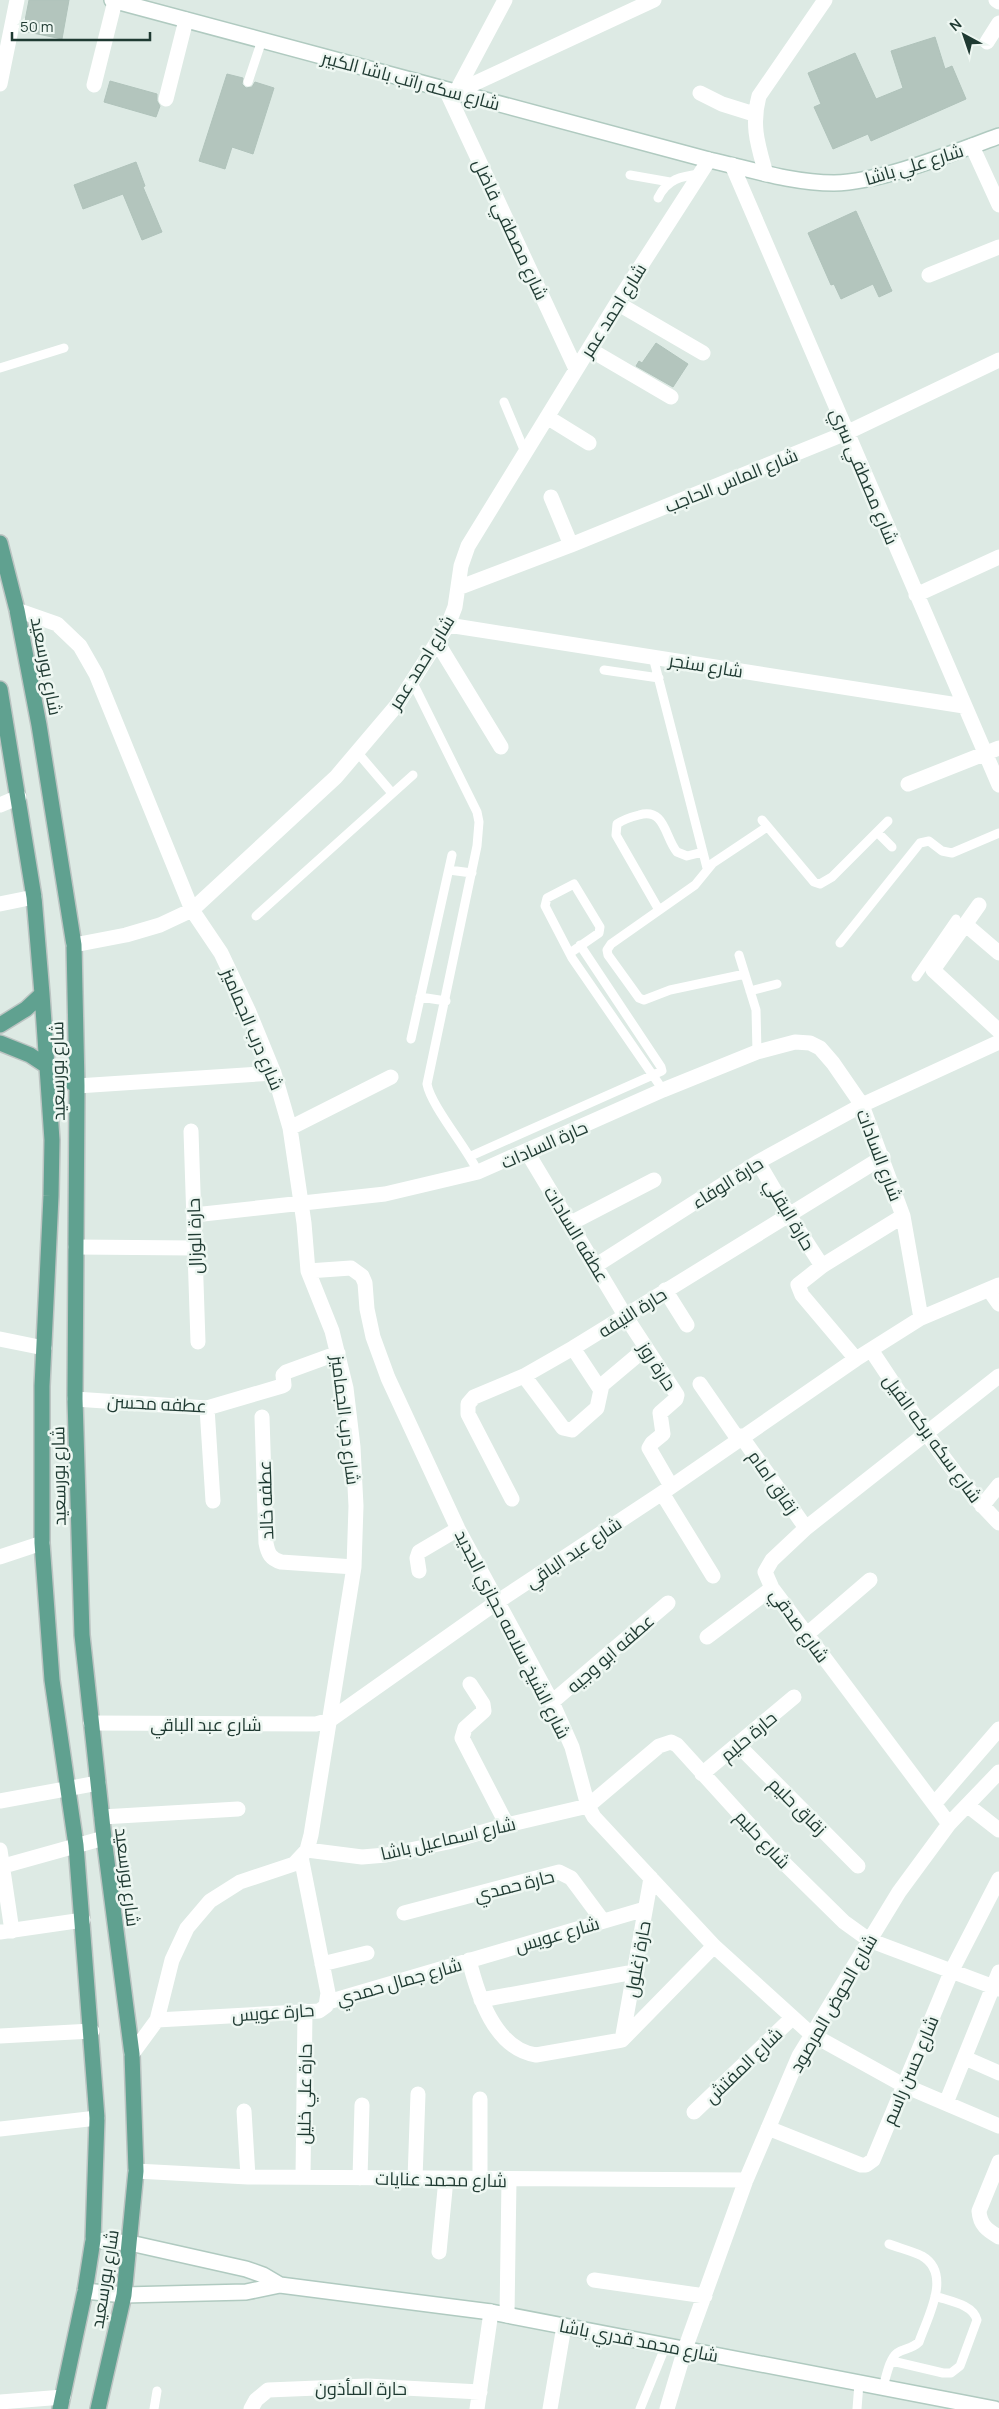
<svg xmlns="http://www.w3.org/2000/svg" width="999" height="2409" viewBox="0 0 999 2409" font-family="Manrope,Cairo,sans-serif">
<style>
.building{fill:#b3c5bd;stroke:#b0c3bb}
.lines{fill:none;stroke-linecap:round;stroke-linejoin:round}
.secondary-casing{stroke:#b0cac0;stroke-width:18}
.primary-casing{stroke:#bcc4c2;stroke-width:18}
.lane{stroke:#fff;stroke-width:9}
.street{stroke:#fff;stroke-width:15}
.secondary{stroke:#fff;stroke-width:15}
.primary{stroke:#60a190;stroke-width:15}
.labels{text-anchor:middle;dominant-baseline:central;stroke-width:5;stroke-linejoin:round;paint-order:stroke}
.street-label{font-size:18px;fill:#1f3a32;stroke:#eef7f2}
</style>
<rect width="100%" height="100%" fill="#ddeae4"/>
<path class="building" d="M29,0H69L62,39L23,31Z
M935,37L945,69L952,66L966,99L871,141L868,134L833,149L814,107L821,104L808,73L855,53L876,99L903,88L891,51Z
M227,74L243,78L242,84L246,88L252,87L255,82L274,88L253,154L232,147L225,169L199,161Z
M110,81L157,94V101L160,106L156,117L104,102Z
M136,162L145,186L143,187L162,232L142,240L123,194L83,209L74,185Z
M856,211L892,291L879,297L873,284L841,299L834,284L831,285L808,233Z
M656,343L688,364L673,387L636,366L639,361L642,363Z"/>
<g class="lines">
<g class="secondary-casing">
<path id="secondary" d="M112,0L709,160C750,169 791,183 834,183C882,182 952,153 999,136
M93,2240L130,2243L246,2269L263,2275L280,2285
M85,2291L124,2295L246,2292L280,2285L491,2312L995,2409"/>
</g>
<g class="primary-casing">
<path id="primary" d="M0,543L17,610L39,725L74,945L77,1086L75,1399L82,1635L104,1838L132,2054L136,2171L124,2295L98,2409
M0,689L34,897L42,994L52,1140L51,1196L42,1386V1543L52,1680L76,1845L97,2118L93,2240L85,2291L60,2409
M0,1025L26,1009L42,994
M0,1043L30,1055L77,1086"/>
</g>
<path class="lane" d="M248,82L262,40
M630,175L670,182
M658,198C667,179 681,176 701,174
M0,368L64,348
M504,402L525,452
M653,657L707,868
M604,670L659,678
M412,681L477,812L479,822L477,846L427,1084C431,1106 467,1148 478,1172
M357,752L392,793
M762,820L814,882L820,884L832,877L888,821
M877,832L892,847
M449,870L472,873
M659,910L616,835L617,824C624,819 631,817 639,815C665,807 665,838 677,852L687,856L703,852
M256,916L413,775
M840,943L920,843L929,841L942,851L952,853L999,833
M570,953L599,933L600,927L574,884L547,898L545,906C554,923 563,941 572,958L663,1090
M739,955L756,1010L757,1052
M745,974L670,990L644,1000L639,998L608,955L607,950L611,944L695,885L713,863L767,827
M916,977L956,919
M750,991L777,984
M420,997L446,1001
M411,1039L452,855
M471,1156L662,1071L661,1067L580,945
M892,2361L943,2373H951L960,2366L977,2320C973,2304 949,2301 935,2296
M883,2387C886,2378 889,2359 897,2353C905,2348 912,2349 919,2342C927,2318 953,2274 922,2256C912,2251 899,2248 889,2244
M154,2409L157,2391
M640,2409L666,2345
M857,2409L859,2383"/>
<path class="street" d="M996,0L999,2
M987,42L999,23
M0,84L17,0
M94,85L115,1
M446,90L576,369
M456,92L654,0
M456,92L505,0
M700,93L722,104L754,114
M166,99L186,20
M972,146L999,205
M732,165L999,785
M766,174C758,145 751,126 759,96L825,0
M929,275L999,247
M617,303L703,353
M589,349L671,397
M547,417L589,443
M551,497L571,545
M458,588L571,545L846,433L999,360
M916,595L999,557
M17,610L57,624L80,646L96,674L192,910L221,953L249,1012L274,1073L290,1128L304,1223L308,1271L332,1331L346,1388L353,1447L356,1506L354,1567L311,1835L307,1850L294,1864L240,1882L210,1901L187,1928L172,1960L157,2020L132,2054
M448,625L964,706
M437,642L501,747
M908,784L999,748
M0,805L19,797
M0,904L34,897
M979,905L933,970L999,1031
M965,924L999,953
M74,945L126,935L160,925L192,910L336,777L397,705L448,625L455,607L461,566L468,546L617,303L709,160
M77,1086L274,1073
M290,1128L391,1077
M191,1131L198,1342
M527,1152L626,1317L677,1395L676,1399L660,1413L663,1434L652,1443L649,1448L671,1486
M758,1162L789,1215L822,1266
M194,1215L385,1194L478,1172L663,1090L757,1052L795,1042L810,1043L820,1048L833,1063L862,1105L903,1216L921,1318
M571,1223L654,1180
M76,1247L194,1248
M595,1266L758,1162L862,1105L999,1042
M308,1271L351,1268L362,1276L365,1283L367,1309L373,1337L388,1378L458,1529L552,1702L572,1747L588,1806L594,1817L714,1946L811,2034L903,2085L999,2126
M665,1290L687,1325
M989,1290L999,1304
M0,1339L44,1348
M573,1348L600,1389
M871,1350C911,1409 949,1473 999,1523
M856,1359L802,1295L798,1285L822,1266L903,1216
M524,1376L563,1428L572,1430L597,1408L602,1385L646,1348
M700,1384L738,1439
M75,1399L207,1408L282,1386L284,1385L283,1375L286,1372L338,1353
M207,1408L213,1501
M262,1417L266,1543C268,1554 271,1559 281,1562L354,1567
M741,1436L806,1528
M662,1493L713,1576
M512,1499L468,1414V1404L474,1397L524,1376L573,1348L883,1157
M982,1506L999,1485
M0,1557L42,1543
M419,1571L417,1558L419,1552L458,1529
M806,1635L870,1580
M707,1637L772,1588
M470,1684L483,1704L484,1711L465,1728L462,1738L507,1825
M552,1702L668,1603
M91,1723L316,1724L330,1720L497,1602L662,1493L856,1359L921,1318L999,1285
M738,1745L858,1866
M702,1774L794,1697
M0,1801L98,1783
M935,1803L999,1729
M967,1805L999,1830
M102,1817L238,1809
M949,1824L772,1588L765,1572L772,1560L806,1528L999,1376
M0,1850L12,1931
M307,1850L362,1857L386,1855L448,1842L507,1825L588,1806L659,1746L671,1742L677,1745L786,1865L844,1922L869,1940L999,1989
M0,1867L104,1838
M404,1913L559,1872L571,1878L603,1921
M0,1932L83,1920
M469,1960C478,1996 495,2049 536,2055L622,2040
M322,1964L367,1953
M481,2000L634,1972
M328,2002L645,1909
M157,2020L319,2011L326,2006L328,1993L301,1857
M0,2036L92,2031
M622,2040L651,1878
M622,2040L714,1946
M965,2058L999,2073
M946,2103L999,1972
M244,2111L248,2177
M694,2112L792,2018
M768,2128L861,2165H866L873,2160L952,1970L999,1879
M0,2129L97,2118
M999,2162L979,2211C980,2225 987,2230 999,2237
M136,2171L248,2177L746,2180
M303,2177L305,2011
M360,2178L362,2105
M415,2179L418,2094
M480,2180V2099
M439,2252L446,2179
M594,2280L705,2296
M507,2315L509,2180
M0,2402L63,2397
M251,2409L256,2400L268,2390L367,2386L480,2392
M477,2409L491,2312
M550,2409L564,2326
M667,2409L685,2349L746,2180L799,2056L899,1892L949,1824L999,1772"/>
<use href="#secondary" class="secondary"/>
<use href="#primary" class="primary"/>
</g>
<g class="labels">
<g class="street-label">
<text transform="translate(411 80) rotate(15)">شارع سكه راتب باشا الكبير</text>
<text transform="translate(914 164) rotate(-17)">شارع علي باشا</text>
<text transform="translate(511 229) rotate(65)">شارع مصطفي فاضل</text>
<text transform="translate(613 310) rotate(-58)">شارع احمد عمر</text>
<text transform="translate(865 476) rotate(67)">شارع مصطفي سري</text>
<text transform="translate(731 480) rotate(-22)">شارع الماس الحاجب</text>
<text transform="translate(421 662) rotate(-58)">شارع احمد عمر</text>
<text transform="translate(706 665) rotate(9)">شارع سنجر</text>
<text transform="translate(47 666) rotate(79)">شارع بورسعيد</text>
<text transform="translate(253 1029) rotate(67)">شارع درب الجماميز</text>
<text transform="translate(57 1071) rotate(-91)">شارع بورسعيد</text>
<text transform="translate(544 1144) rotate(-24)">حارة السادات</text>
<text transform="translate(880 1155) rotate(69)">شارع السادات</text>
<text transform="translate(727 1182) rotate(-32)">حارة الوفاء</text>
<text transform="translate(790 1214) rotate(59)">حارة البقلي</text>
<text transform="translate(577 1234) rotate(59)">عطفه السادات</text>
<text transform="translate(194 1236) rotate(-92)">حارة الوزال</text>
<text transform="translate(632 1312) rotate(-32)">حارة النيفه</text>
<text transform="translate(658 1366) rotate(57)">حارة روز</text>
<text transform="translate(157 1403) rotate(3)">عطفه محسن</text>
<text transform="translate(346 1420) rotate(83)">شارع درب الجماميز</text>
<text transform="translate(933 1438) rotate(54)">شارع سكه بركه الفيل</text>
<text transform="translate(58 1476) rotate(-91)">شارع بورسعيد</text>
<text transform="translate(774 1482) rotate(55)">زقاق امام</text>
<text transform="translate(265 1500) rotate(-92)">عطفه خالد</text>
<text transform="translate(573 1552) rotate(-34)">شارع عبد الباقي</text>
<text transform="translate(800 1625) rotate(54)">شارع صدقي</text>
<text transform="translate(513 1634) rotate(63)">شارع الشيخ سلامه حجازي الجديد</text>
<text transform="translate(610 1653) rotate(-41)">عطفه ابو وجيه</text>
<text x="206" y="1724">شارع عبد الباقي</text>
<text transform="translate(748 1736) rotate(-40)">حارة حليم</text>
<text transform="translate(798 1806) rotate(45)">زقاق حليم</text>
<text transform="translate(448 1838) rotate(-13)">شارع اسماعيل باشا</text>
<text transform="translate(763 1839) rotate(47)">شارع حليم</text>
<text transform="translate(128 1877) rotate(83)">شارع بورسعيد</text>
<text transform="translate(514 1885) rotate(-14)">حارة حمدي</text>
<text transform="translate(557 1934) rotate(-16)">شارع عويس</text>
<text transform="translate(637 1959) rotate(-80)">حارة زغلول</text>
<text transform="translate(399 1981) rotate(-16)">شارع جمال حمدي</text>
<text transform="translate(833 2003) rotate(-60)">شارع الحوض المرصود</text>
<text transform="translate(273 2012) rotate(-4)">حارة عويس</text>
<text transform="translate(743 2065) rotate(-44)">شارع المفتش</text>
<text transform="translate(910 2070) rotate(-67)">شارع حسن راسم</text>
<text transform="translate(304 2094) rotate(-89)">حارة علي خليل</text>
<text transform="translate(441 2179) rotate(1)">شارع محمد عنايات</text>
<text transform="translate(104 2279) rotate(-81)">شارع بورسعيد</text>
<text transform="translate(639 2340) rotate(11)">شارع محمد قدري باشا</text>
<text x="361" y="2388">حارة المأذون</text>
</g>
</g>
<g transform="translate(964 35) rotate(320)" stroke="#eef7f2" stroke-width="4" paint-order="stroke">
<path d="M0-4L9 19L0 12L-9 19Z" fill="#1f3a32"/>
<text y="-8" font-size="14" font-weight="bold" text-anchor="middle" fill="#1f3a32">N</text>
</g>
<path d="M12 32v8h138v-8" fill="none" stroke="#1f3a32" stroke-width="2.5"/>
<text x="20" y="32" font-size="15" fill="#1f3a32" stroke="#eef7f2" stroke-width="4" paint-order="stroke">50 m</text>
</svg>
